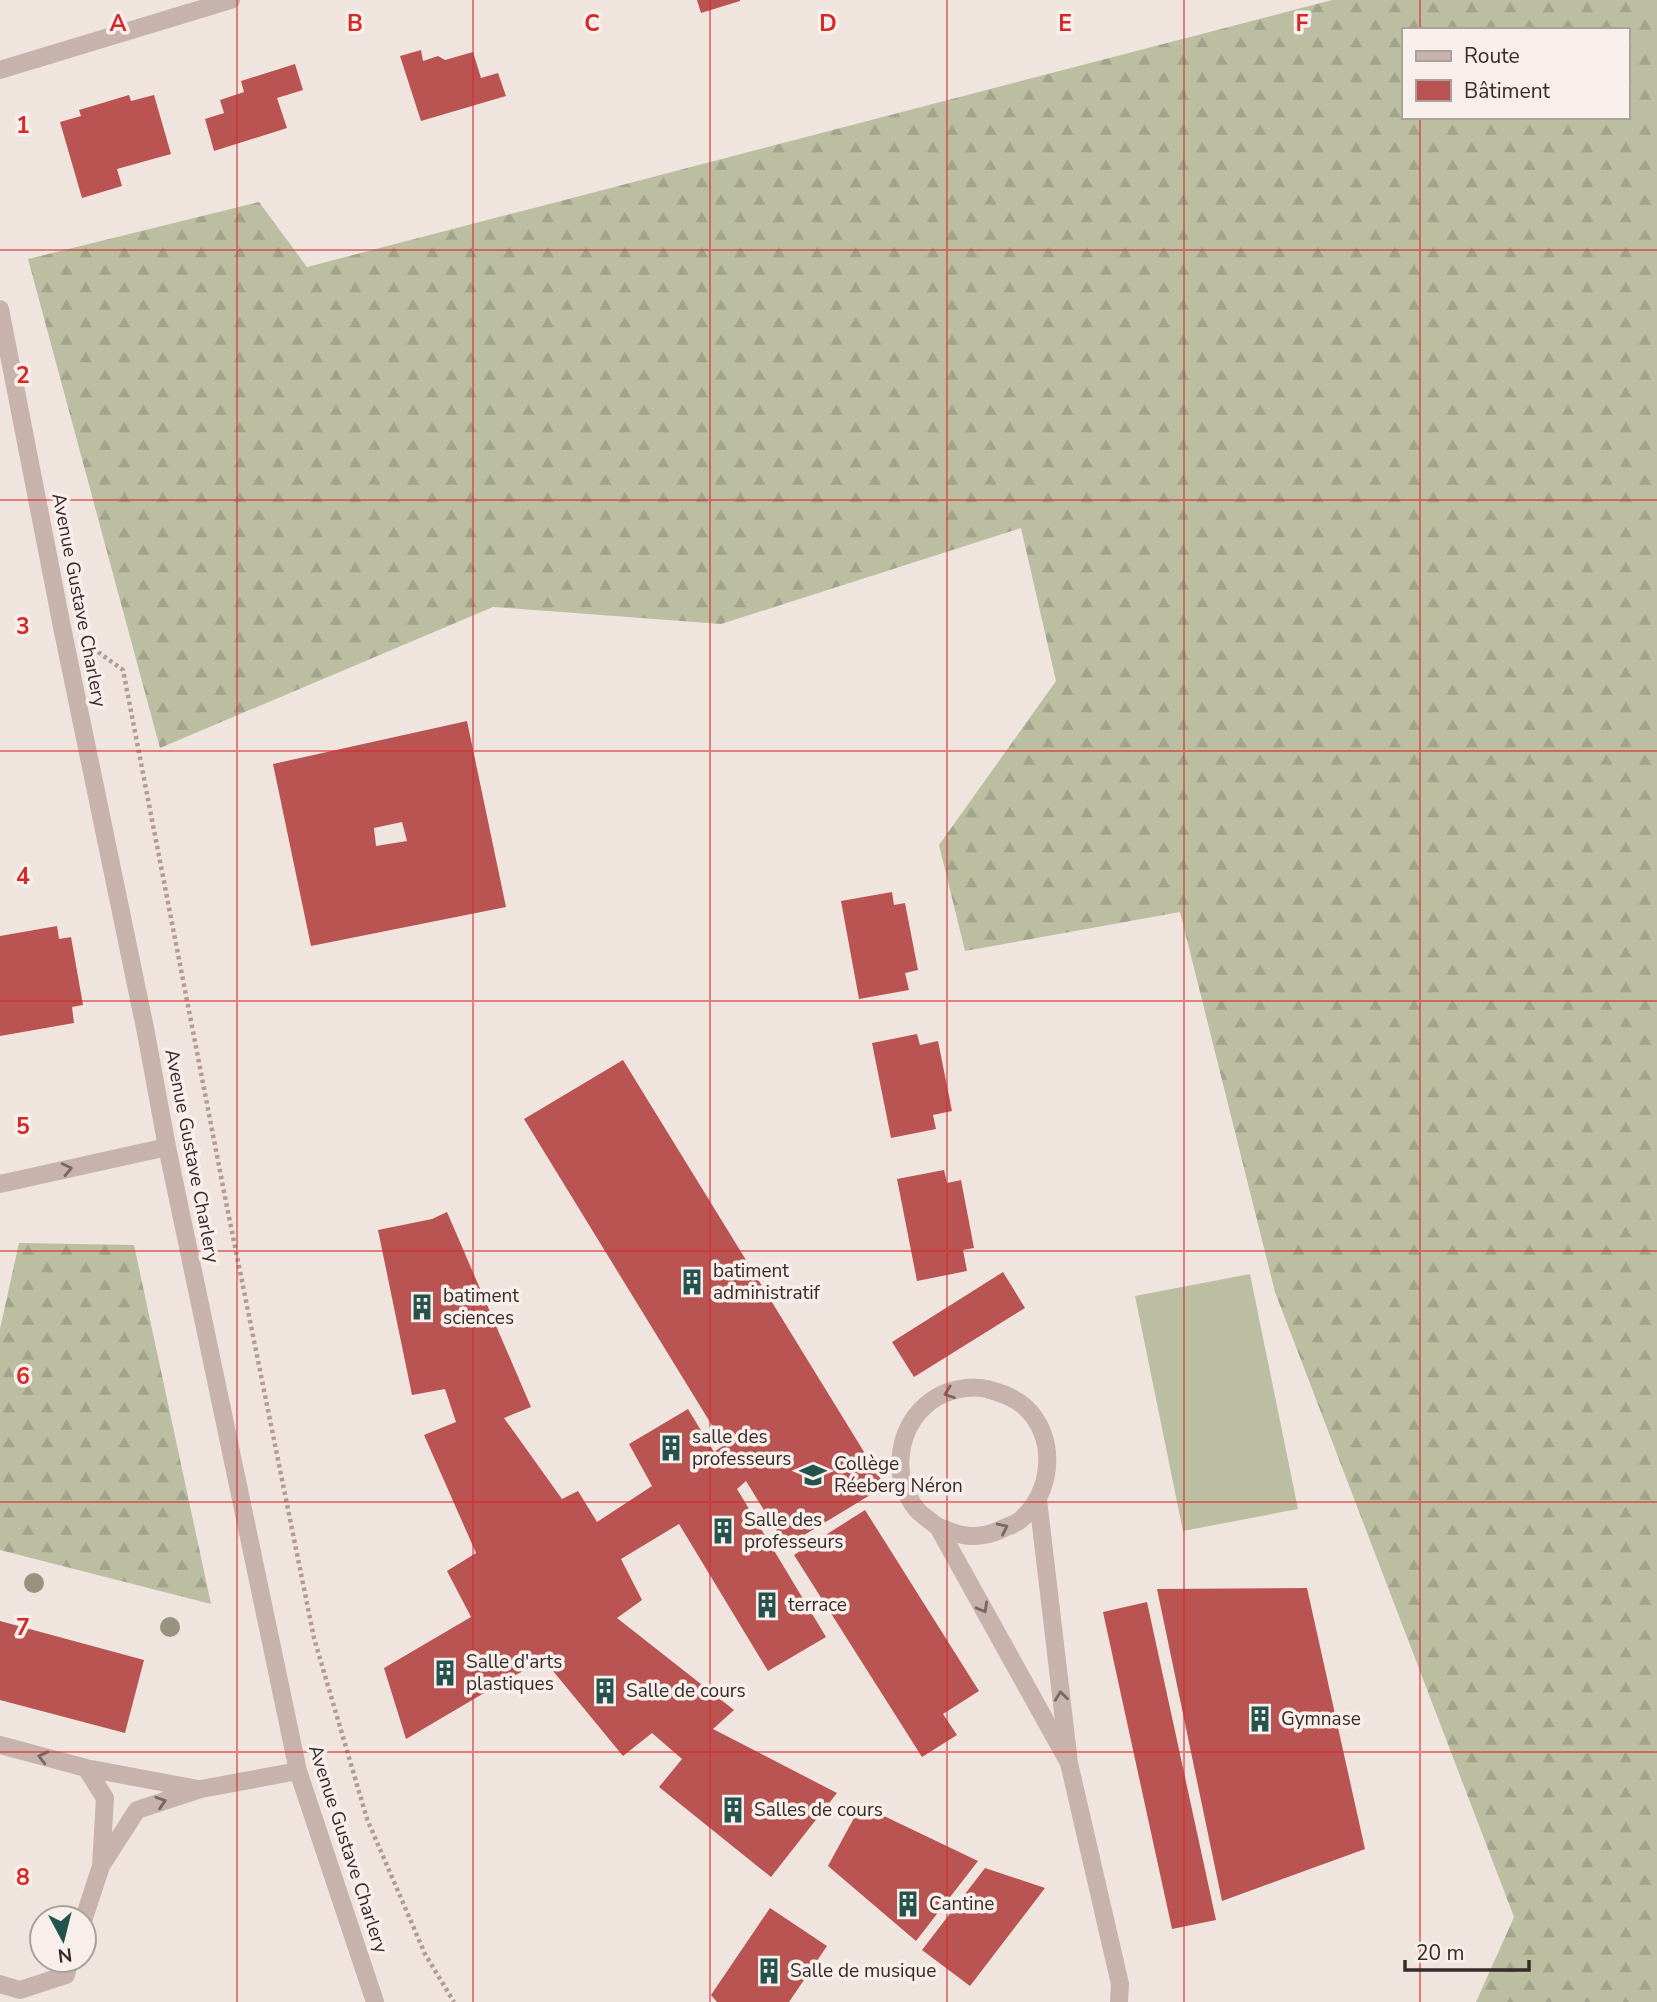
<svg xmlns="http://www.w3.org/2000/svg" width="1657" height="2002" viewBox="0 0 1657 2002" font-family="'Nunito Sans',sans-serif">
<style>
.forest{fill:url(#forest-firs);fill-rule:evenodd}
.pitch{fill:#bbbea0}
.building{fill:#ba5453;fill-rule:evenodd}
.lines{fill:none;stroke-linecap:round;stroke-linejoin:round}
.path{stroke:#b39c96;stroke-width:4.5;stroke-dasharray:3.5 3.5;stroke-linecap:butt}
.service{stroke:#c7b2ac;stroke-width:18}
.minor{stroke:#c7b2ac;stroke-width:18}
.tree{fill:#96947f}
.oneway{stroke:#776864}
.grid{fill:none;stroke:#d62828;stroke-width:2;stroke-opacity:0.55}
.labels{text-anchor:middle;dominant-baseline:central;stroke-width:7;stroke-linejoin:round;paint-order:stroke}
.street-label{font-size:19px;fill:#362b2a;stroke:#f8efeb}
.poi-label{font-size:19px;fill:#362b2a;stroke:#f8efeb;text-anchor:start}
.grid-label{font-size:23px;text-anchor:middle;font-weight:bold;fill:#d62828;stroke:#f8efeb;stroke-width:7;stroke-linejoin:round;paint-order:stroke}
</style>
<defs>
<pattern id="forest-firs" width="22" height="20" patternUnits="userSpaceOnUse" patternTransform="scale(1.75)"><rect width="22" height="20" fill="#bbbea0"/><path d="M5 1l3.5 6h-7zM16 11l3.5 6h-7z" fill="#a1a38a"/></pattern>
</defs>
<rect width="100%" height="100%" fill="#f0e4df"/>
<path class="forest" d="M1332,0H1657V2002H1476L1514,1917L1275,1292L1180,912L965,951L939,845L1056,681L1021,528L721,624L493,607L160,748L28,259L259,202L307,267ZM1403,30H1627V117H1403Z
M19,1243L134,1245L211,1604L0,1550V1329Z"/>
<path class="pitch" d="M1250,1274L1298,1509L1183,1531L1135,1296Z"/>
<path class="building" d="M697,0H740V1L701,13Z
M421,50L423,61L438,56L445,60L473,52L481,78L498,73L506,96L421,121L400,56Z
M295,64L303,90L277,98L287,128L214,151L205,119L224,113L220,100L244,92L241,81Z
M129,95L131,101L154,95L171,154L117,169L122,186L82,198L60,122L81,116L79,110Z
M467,721L506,907L311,946L273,764ZM402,822L407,841L376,846L374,828Z
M892,892L894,905L905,903L918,970L905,973L909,990L859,999L841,901Z
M57,926L59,939L71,937L83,1005L72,1007L74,1023L0,1036V936Z
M917,1034L920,1045L938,1041L952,1111L933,1115L936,1129L891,1138L872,1043Z
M623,1060L885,1486L786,1546L746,1481L737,1489L826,1637L768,1671L679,1524L621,1559L642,1600L617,1618L734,1710L713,1729L837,1793L771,1877L659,1787L682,1759L652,1733L623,1756L544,1660L508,1679L406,1739L384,1668L471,1617L447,1571L476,1553L424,1435L456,1422L445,1389L412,1395L378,1230L432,1219L447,1212L531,1407L504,1418L562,1499L578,1491L597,1522L652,1486L629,1444L688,1409L714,1452L724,1445L524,1119Z
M944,1170L947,1183L961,1180L974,1248L963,1250L967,1271L917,1281L897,1179Z
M1003,1272L1025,1308L914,1377L892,1342Z
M865,1510L979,1691L943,1714L957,1735L922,1757L794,1555Z
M1307,1588L1365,1849L1222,1901L1157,1589Z
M1147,1602L1216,1920L1172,1929L1103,1612Z
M0,1621L144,1660L125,1733L0,1700Z
M861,1805L978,1861L916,1941L828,1866Z
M985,1868L1045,1888L970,1986L922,1950Z
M770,1908L827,1946L789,2002H717L711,1995Z"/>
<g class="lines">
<path class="path" d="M98,652L123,670L226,1202L314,1638L367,1819L425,1954L454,2002"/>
<path class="service" d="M1038,1500L1069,1763L1120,1984L1119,2002
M938,1527C946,1529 955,1534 963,1535C976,1538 993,1534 1004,1528C1009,1526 1015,1524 1019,1521C1053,1494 1058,1437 1025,1407C1014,1397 1001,1393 987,1389C969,1385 946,1390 931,1401C899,1425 890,1472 914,1506C919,1514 930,1520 938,1527L1069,1763"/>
<path class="minor" d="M0,70L231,0
M0,309L62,627L146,1033L167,1147L298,1771L375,2002
M0,1184L167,1147
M0,1745L86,1768L198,1789
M101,1866L137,1810L201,1789L298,1771
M84,1918L101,1866L105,1798L86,1768
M0,1984L20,1990L66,1975L70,1960"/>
</g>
<g class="tree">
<circle cx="34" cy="1583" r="10"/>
<circle cx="170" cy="1627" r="10"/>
</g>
<defs><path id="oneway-chevron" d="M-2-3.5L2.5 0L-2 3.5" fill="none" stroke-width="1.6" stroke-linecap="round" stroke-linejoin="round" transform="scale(1.75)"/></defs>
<g class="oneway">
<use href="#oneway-chevron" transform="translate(67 1169) rotate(-13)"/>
<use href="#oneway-chevron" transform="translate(949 1393) rotate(160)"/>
<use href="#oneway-chevron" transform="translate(1003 1528) rotate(-26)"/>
<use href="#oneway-chevron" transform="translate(983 1608) rotate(61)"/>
<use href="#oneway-chevron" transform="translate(1061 1696) rotate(-97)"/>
<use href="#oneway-chevron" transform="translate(43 1757) rotate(-166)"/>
<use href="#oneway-chevron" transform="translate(161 1802) rotate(-18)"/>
</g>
<path class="grid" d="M237,0V2002M473,0V2002M710,0V2002M947,0V2002M1184,0V2002M1420,0V30M1420,117V2002M0,250H1657M0,500H1657M0,751H1657M0,1001H1657M0,1251H1657M0,1502H1657M0,1752H1657"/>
<defs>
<g id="building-bare" transform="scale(2.1)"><path d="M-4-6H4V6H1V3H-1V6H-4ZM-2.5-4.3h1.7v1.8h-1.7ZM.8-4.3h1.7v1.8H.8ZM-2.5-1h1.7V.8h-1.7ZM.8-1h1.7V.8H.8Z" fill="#23534c" stroke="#f8efeb" stroke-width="2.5" paint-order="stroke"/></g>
<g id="school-bare" transform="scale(2.1)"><path d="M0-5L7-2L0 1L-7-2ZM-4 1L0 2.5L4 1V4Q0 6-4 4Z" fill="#23534c" stroke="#f8efeb" stroke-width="2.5" paint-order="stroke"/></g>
</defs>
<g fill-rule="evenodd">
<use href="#building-bare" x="692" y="1282"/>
<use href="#building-bare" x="422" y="1307"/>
<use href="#building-bare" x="671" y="1448"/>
<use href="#school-bare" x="813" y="1475"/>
<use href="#building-bare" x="723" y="1531"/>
<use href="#building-bare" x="767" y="1605"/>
<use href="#building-bare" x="445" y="1673"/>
<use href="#building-bare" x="605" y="1691"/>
<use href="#building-bare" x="1260" y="1719"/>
<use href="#building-bare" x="733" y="1810"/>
<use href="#building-bare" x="908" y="1904"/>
<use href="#building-bare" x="769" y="1971"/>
</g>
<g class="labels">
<g class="street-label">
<text transform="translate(79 600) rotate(79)">Avenue Gustave Charlery</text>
<text transform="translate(192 1156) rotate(79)">Avenue Gustave Charlery</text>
<text transform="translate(348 1849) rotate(72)">Avenue Gustave Charlery</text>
</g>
<g class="poi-label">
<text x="713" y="1271">batiment<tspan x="713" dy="22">administratif</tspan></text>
<text x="443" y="1296">batiment<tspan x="443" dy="22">sciences</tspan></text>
<text x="692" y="1437">salle des<tspan x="692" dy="22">professeurs</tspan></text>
<text x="834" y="1464">Collège<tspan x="834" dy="22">Réeberg Néron</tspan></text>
<text x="744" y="1520">Salle des<tspan x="744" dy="22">professeurs</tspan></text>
<text x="788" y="1605">terrace</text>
<text x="466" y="1662">Salle d'arts<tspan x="466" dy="22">plastiques</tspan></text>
<text x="626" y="1691">Salle de cours</text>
<text x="1281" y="1719">Gymnase</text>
<text x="754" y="1810">Salles de cours</text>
<text x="929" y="1904">Cantine</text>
<text x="790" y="1971">Salle de musique</text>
</g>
</g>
<g class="grid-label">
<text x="118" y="31">A</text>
<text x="355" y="31">B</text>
<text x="592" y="31">C</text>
<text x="828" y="31">D</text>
<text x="1065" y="31">E</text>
<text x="1302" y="31">F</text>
<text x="23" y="133">1</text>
<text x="23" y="383">2</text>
<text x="23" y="634">3</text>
<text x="23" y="884">4</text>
<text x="23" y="1134">5</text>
<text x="23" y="1384">6</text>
<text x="23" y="1635">7</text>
<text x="23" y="1885">8</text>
</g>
<rect x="1402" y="28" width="228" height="91" fill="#f8efeb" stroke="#aaa19e" stroke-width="2"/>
<rect x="1416" y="51" width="35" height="10" fill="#c7b2ac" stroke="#aaa19e" stroke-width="2"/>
<text x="1464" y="63" font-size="21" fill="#362b2a">Route</text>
<rect x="1416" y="80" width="35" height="21" fill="#ba5453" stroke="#aaa19e" stroke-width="2"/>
<text x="1464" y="98" font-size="21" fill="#362b2a">Bâtiment</text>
<g transform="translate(63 1939) rotate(173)"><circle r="33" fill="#f8efeb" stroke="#aaa19e" stroke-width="2"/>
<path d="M0-5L12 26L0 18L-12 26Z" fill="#23534c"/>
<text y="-10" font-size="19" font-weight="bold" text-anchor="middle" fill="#362b2a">N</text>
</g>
<path d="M1405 1960v10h124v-10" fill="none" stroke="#362b2a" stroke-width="3.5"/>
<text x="1416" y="1960" font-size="21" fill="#362b2a" stroke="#f8efeb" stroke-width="5" paint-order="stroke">20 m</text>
</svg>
